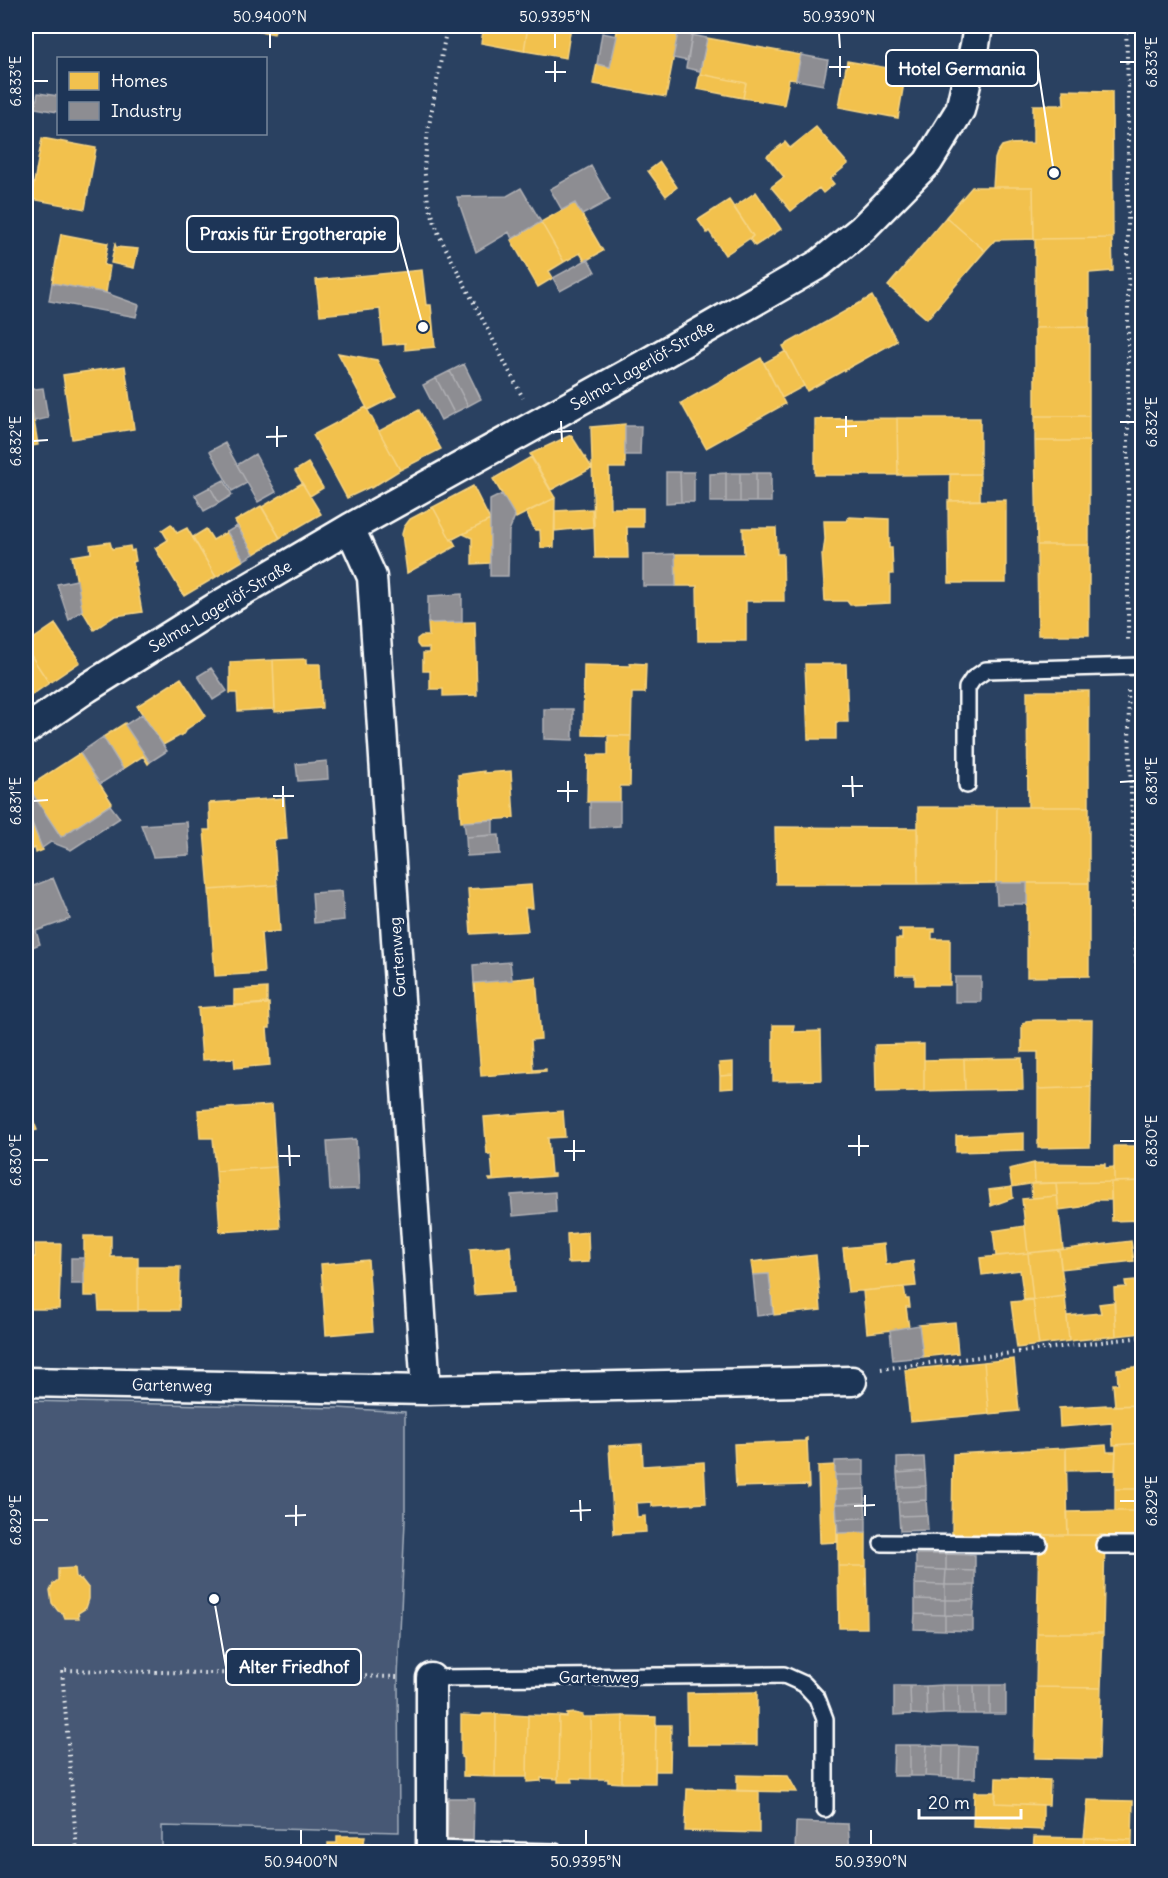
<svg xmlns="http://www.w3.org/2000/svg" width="1168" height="1878" viewBox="0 0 1168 1878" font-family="Delius,sans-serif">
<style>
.green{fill:#465975;stroke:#a2acba;stroke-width:1.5}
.homes{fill:#f2c14e;stroke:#f6d483;stroke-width:1.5}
.industry{fill:#8d8d92;stroke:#afafb3;stroke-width:1.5}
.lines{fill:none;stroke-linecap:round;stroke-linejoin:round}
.lane-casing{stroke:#fff;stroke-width:20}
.street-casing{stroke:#fff;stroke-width:33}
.path{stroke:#fff;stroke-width:4;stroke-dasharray:1.5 4.5;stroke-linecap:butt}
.lane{stroke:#1d3557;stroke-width:15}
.street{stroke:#1d3557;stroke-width:28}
.ticks{fill:none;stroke:#fff;stroke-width:2}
.labels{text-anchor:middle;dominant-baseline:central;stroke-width:6;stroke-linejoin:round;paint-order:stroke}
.street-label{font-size:16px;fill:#fff;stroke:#1d3557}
.leader{fill:none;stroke:#fff;stroke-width:2}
.callout-dot{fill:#fff;stroke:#1d3557;stroke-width:2}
.callout{fill:#1d3557;stroke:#fff;stroke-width:2}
.callout-label{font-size:18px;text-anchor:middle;font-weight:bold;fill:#fff}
.neatline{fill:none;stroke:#fff;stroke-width:2}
.ticks-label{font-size:15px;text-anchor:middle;fill:#fff}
</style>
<rect width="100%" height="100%" fill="#2a4161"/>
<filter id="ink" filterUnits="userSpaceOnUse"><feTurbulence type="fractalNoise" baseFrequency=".0167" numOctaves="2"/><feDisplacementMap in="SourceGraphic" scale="12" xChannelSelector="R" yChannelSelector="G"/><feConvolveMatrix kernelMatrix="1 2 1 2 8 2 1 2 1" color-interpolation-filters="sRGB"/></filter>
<g filter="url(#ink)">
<path class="green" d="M26,1401L337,1408L405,1412V1521L398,1677L399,1832L162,1826V1852H26Z"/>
<path class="homes" d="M248,26H276L274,34L248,29Z
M484,26H528L524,51L481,43Z
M528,26H571L566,58L524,51Z
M618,26H642L678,33L666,97L593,84L597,64L610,67Z
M707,38L801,55L796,80L789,79L784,105L743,98L746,83L700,74Z
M847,61L906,71L898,118L839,107Z
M700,74L746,83L743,98L697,89Z
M1063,90L1112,91L1113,238L1034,239L1033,187H993L995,159L997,153L1002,146L1009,144L1033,143V105H1064Z
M816,127L848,164L830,179L834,184L823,193L819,188L791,211L771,187L784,177L767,156L785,142L790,148Z
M42,138L96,148L85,209L31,199Z
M660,162L677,187L666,196L648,171Z
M972,187H1033L1034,239L995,240L985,251L946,217Z
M756,192L781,229L755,246L750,239L753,236L734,207Z
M729,200L753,236L725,255L709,231L707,233L698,220Z
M575,203L603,251L585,261L580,253L564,262L541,222Z
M946,217L985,251L927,319L888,286Z
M541,222L564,262L549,271L553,278L538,287L511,240Z
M61,234L108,243L104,265L110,266L106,293L52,283Z
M1112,238L1113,271L1089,273V327L1035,328V239Z
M115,244L116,247L138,249L134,268L111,263Z
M422,270L426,305H431L435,347L405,350V343L383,345L380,309L320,315L316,280Z
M872,296L897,341L807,391L783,346Z
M1089,327V416H1035V328Z
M786,351L804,386L782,398L764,363Z
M338,353L377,360L396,396L368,410Z
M761,358L785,404L706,448L681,403Z
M125,366L134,429L72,439L63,375Z
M30,395L38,445L26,447V396Z
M366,407L400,470L371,488L370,487L347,498L313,435Z
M419,410L441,449L400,470L379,431Z
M1035,416H1089V441H1035Z
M897,418L898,475H815V419Z
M897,418H980V474L898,475Z
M625,424V468H609L610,508H643V527H627L628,558H595L591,427Z
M571,435L592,468L551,490L530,454Z
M1035,441H1089V545H1037Z
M531,457L555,498L516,518L493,479Z
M308,463L323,488L310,496L295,471Z
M950,474H980V500L950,501Z
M302,483L321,514L280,538L262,507Z
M473,486L490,520L451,540L433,507Z
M555,498L554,547L541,548L540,530H535L526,512Z
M1006,500V583H949L948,501Z
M261,506L280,538L254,554L235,521Z
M433,507L451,540L452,539L456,546L407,573L402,534L404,527L410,519Z
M592,509L593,527L555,531V511Z
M849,517L889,519V548H892L893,574H890V603L850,605L847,601H825L822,554H823L825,539L824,521H847Z
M490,520V563L472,564V538L463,534Z
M171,524L177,533L187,528L216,577L184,596L155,548L168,540L162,530Z
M743,528H776L777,554H783L784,601H746V641H698L697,586H676L675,554H744Z
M206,529L213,540L227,532L244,560L216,577L193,537Z
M110,542L112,549L130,546L131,551L134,550L136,561L133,562L142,612L115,616L94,630L82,610L72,556L91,553L90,545Z
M1037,545H1089V635H1038Z
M475,622L477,695L443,696V689H430V671H423V653H429V648H420L417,644V639L421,636H429L428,623Z
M55,624L80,662L49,683L26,648V644Z
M26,648L49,683L26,699Z
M306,659V664H320L322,708L275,712L273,660Z
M273,660L275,709L238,711L237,693H230V662Z
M630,663L646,664L645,693H632L631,736L583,735L584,665L631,666Z
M805,664H846L848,722H836V739H808Z
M181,678L206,716L187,729L185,733L163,745L137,706Z
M1027,691H1089V807H1028Z
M125,723L150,762L148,764L143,756L123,769L103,737Z
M608,736H631L630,786H620V802H587L588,755H608Z
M80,753L112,803L61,837L28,787Z
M484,771V773L511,771L514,818L461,822L458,775Z
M284,798L287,839L274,840L277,885L209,890L204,830H210L209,803Z
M918,807H997L996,883L918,884Z
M997,807H1089V883H996Z
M31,821L43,850L36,853L35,848L26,851V824Z
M775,827L917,828L918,884H776Z
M1027,883H1089V976L1027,977Z
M277,885L280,931L261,933L264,973L215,976L209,890Z
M531,885L533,908H525L528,931L471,934L468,889Z
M899,929H935V932H932V939H950V985H915V975H896V939H902V931H899Z
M536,977L541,1039L531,1040L533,1070L546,1069V1071L481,1076L474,983Z
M267,988V1004L234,1006V990Z
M269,1003L270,1028H267L270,1065L235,1068L234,1058L202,1060L198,1008Z
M1038,1020H1092L1091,1087L1038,1089V1052H1022V1026L1026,1021Z
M773,1025H794L793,1032L821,1031L822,1080L773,1081Z
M924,1044V1091L876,1092L875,1045Z
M1022,1058L1023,1089L965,1090L964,1059Z
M964,1059L965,1090L924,1091V1060Z
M733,1062V1075L720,1076L719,1063Z
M733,1075V1088L720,1089V1076Z
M1091,1087L1090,1147L1038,1148V1089Z
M272,1105L276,1167L216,1171L213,1138H200L198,1110Z
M563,1111L565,1137L548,1138L551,1174H554V1176L490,1181L489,1179H493L491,1154H487L484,1117Z
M30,1112L37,1130L26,1133V1113Z
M1024,1133V1150L956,1152V1136Z
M1114,1146H1142V1181L1114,1182Z
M1034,1163L1105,1164V1168L1114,1167V1182L1035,1183Z
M1034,1163L1035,1183L1012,1187L1009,1169Z
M276,1167L280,1228L220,1232L216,1171Z
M1142,1181V1220L1112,1221L1111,1182Z
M1111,1182V1200H1095L1081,1207L1059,1210L1056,1183Z
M1056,1183L1057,1196L1032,1198L1031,1184Z
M1012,1187L1013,1198L991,1206L989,1190Z
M1057,1196L1063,1249L1028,1253L1022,1199Z
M1025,1226L1028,1253L996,1256L993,1231Z
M588,1232L589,1262L568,1263L567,1234Z
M84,1236H111V1257H138V1311H99L98,1296H84Z
M1131,1241L1134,1261L1061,1269L1059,1250Z
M35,1244H61L59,1309H26V1257H35Z
M884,1244L886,1265L913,1261L916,1286L848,1292L843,1248Z
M510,1246L514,1292L474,1295L470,1249Z
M1059,1250L1065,1296L1033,1300L1028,1253Z
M1028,1253L1033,1299L1024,1300L1020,1270L982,1275L980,1258Z
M816,1255L821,1310L774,1315L769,1274L753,1275L751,1262Z
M368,1260L373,1331L326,1335L321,1264Z
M138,1267H180L179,1310H138Z
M1135,1280L1136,1286L1142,1285V1333L1116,1336L1114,1288L1126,1287L1125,1281Z
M904,1287L906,1299H909L910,1307H906L909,1328L867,1333L863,1291Z
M1065,1296L1069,1341L1039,1345L1033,1300Z
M1033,1300L1039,1345L1017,1348L1011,1302Z
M1114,1302L1116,1336L1069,1341L1067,1316L1101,1313L1099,1304Z
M955,1322L958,1353L923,1357L919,1325Z
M1014,1359L1019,1411L989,1414L984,1362Z
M984,1362L989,1414L910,1421L905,1370Z
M1142,1366V1405L1115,1406L1113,1384H1118L1117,1369Z
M1106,1405V1406L1142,1405V1443L1113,1445L1112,1423L1060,1427L1059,1408Z
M807,1438L809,1487L808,1488V1485L736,1487L734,1444L805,1441V1439Z
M1142,1443V1489H1115L1116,1445Z
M642,1444L643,1466L704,1462L706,1503L652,1506V1502L636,1503L637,1517L645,1516L646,1532L614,1534L609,1446Z
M1106,1445L1107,1452H1116L1115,1470L1066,1471V1448Z
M1066,1448L1068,1535L952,1534L953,1454Z
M835,1465L837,1542L820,1543L818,1466Z
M1115,1489H1142V1511H1115Z
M1115,1511H1142V1536L1068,1535L1067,1512Z
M866,1532V1566H838V1533Z
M1039,1535H1105L1103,1633H1037Z
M838,1566H866L867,1628H839Z
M75,1568L76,1577L82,1580L89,1589V1599L86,1608L78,1613L79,1618H65L63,1613L58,1611L52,1603L50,1590L53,1584L58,1580V1569Z
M1037,1633H1103L1101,1688L1036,1687Z
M1036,1687L1101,1688L1099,1759L1035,1758Z
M757,1692V1745H688L687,1693Z
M575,1713L583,1715V1717H591V1779L572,1778L573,1782H558L559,1716L567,1717V1714Z
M483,1714H496L495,1777L463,1776V1758L461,1757V1715L481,1716Z
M496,1714L528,1716L527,1777H495Z
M528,1715L559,1716L558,1779L541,1778V1781L527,1782Z
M623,1716L656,1717L655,1783H622Z
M623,1716L622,1783L608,1782V1779H591V1717Z
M656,1725H671L670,1771H655Z
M737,1775L788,1776L797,1792L737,1791Z
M996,1778L1050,1780L1049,1805L995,1803Z
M687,1789L759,1791V1833L685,1831Z
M974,1792H996L995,1803L1043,1805V1830L973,1827Z
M1088,1800L1133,1801L1132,1840L1084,1838Z
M337,1836H365L364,1843L375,1844V1852H328V1843H337Z
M1034,1837L1084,1838L1083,1852H1033Z
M1084,1838L1132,1840V1852H1083Z"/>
<path class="industry" d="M602,33L617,36L610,67L597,64Z
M678,33L692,35L688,61L673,58Z
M692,35L707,38L700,71L686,68Z
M801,55L828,60L823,85L796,80Z
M38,93L58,96V112L35,108Z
M591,166L610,200L582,215L575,203L562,210L550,189Z
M521,188L541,222L512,239L509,232L476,252L457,197L507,196Z
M588,259L595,272L560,291L553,278Z
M52,283L106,293L139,305L136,317L49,301Z
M464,364L481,399L468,406L450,371Z
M450,371L468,406L454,413L436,378Z
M436,378L454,413L441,420L423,385Z
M43,388L48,418L34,421L30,395H28L27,390Z
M625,426H641L640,455H625Z
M225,443L247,483L232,491L210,451Z
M255,454L276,492L258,502L237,465Z
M666,472H680L681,502L666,503Z
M680,472H694V502H681Z
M726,473V502H710V474Z
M726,473H740V502H726Z
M740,473H756V502H740Z
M756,473H771V502H756Z
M224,480L232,495L219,503L210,487Z
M210,487L219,503L204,511L195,495Z
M502,494L515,516L509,531L508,576H490V500Z
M237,526L254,554L244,560L227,532Z
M675,554L676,586H643V555Z
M77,580L82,610L69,620L57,584Z
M462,594V622L428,623V596Z
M211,668L227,691L213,700L198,676Z
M544,709H573V740L544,739Z
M142,714L167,751L150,762L125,725Z
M103,737L123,769L100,784L80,753Z
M327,761L328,779L298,781L296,764Z
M28,787L61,837L110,805L120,818L71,850L51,842L42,848L26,807V788Z
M590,802H620V826L590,828Z
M493,820V835L466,837L464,822Z
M187,822L190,855L153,857L141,825Z
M499,835L500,854L467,856L466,837Z
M53,878L70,919L36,931L40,944L32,947L26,930V889Z
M996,883H1027V904H997Z
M342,891L344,920L314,923L312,893Z
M510,962L512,980L474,983L473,965Z
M955,977H981V1002H955Z
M356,1139L359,1189L330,1190L327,1141Z
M555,1192L556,1212L513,1216L511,1195Z
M71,1258H84V1284H71Z
M769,1274L773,1314L757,1316L753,1275Z
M919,1325L923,1357L893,1360L890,1330Z
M924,1457L925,1471L897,1473V1458Z
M864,1460V1475H835V1461Z
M925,1471L926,1486L898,1487L897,1473Z
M835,1475H864L865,1489L836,1490Z
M926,1486V1500L898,1502V1487Z
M865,1489V1503L836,1504V1490Z
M926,1500L927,1515L899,1516L898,1502Z
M865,1503L866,1518L837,1519L836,1504Z
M927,1515L928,1530L900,1531L899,1516Z
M866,1518V1532L838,1533L837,1519Z
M916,1554H946V1570L916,1569Z
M946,1554L975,1555V1571L946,1570Z
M916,1569L946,1570L945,1585L915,1584Z
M946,1570L975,1571V1585H945Z
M915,1584L945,1585V1600L915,1599Z
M945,1585H975L974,1600H945Z
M915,1599L945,1600V1615L915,1614Z
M945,1600H974L973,1616L945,1615Z
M915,1614L945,1615V1630L914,1629Z
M945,1615L973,1616V1631L945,1630Z
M942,1685H958L959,1714H943Z
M942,1685L943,1714L927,1715L926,1686Z
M958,1685H974L975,1714H959Z
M974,1685H990V1714H975Z
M990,1685H1006V1714H990Z
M894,1686H910L911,1714L894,1715Z
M910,1686H926L927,1715L911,1714Z
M894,1745H910V1776H893Z
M910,1745H927L925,1776H910Z
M927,1745L943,1746L942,1777L925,1776Z
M943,1746H960L959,1778L942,1777Z
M960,1746L976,1747L975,1778H959Z
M448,1798H474L473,1844L447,1843Z
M796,1822L848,1824L850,1852H795Z"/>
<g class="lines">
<g class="lane-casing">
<path id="lane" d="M967,785V688L973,679L986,670L1142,666
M882,1543L1039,1544
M1104,1545H1142
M431,1678L784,1675L804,1684L817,1698L825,1719V1809
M431,1849L555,1852"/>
</g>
<g class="street-casing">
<path id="street" d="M26,730L87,688L216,607L350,528L647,363L819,264L862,229L928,162L960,110L975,45L978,26
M26,1382L426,1390L372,577L350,528
M426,1390L852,1381
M431,1678V1852"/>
</g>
<path class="path" d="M447,26L428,131L424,167L428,202L439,235L523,398
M1126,26L1128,86V641
M1128,86L1142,85
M1128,691L1136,964L1142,992
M881,1369L1142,1337
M77,1852L62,1670L400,1677"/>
<use href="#lane" class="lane"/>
<use href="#street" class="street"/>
</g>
</g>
<path class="ticks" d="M270,33V48M555,33V48M839,33L840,48M840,56V77M555,61V82M1120,62H1135M829,67H850M545,72H566M33,81H48M846,416V437M561,421L562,442M1120,422H1135M277,426V447M836,427L857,426M551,432L572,431M266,437L287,436M33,441L48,440M852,776L853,797M568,781V802M1120,782L1135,781M283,786V807M842,786H863M557,791H578M273,796H294M33,801L48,800M859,1135V1156M574,1140V1161M1120,1141H1135M289,1145L290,1166M848,1146H869M564,1151H585M279,1156H300M33,1160H48M865,1495V1516M580,1500L581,1521M1120,1501H1135M296,1505V1526M854,1506L875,1505M570,1511L591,1510M285,1516L306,1515M33,1520H48M301,1830V1845M586,1830V1845M871,1830V1845"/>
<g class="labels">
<g class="street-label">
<text transform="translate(642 365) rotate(-30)">Selma-Lagerlöf-Straße</text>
<text transform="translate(220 606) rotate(-31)">Selma-Lagerlöf-Straße</text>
<text transform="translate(397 957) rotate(-94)">Gartenweg</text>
<text transform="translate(172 1385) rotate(1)">Gartenweg</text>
<text x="599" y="1677">Gartenweg</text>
</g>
</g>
<path class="leader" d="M1054 173L1038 68M423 327L398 234M214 1599L226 1667"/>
<g class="callout-dot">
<circle cx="1054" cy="173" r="6"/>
<circle cx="423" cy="327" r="6"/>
<circle cx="214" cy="1599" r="6"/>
</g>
<g class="callout">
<rect x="886" y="50" width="152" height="36" rx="6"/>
<rect x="187" y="216" width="211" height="36" rx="6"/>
<rect x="226" y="1649" width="135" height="36" rx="6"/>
</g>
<g class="callout-label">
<text x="962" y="75">Hotel Germania</text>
<text x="293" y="240">Praxis für Ergotherapie</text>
<text x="294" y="1673">Alter Friedhof</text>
</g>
<rect width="1168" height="1878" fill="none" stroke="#1d3557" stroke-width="66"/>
<rect x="57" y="57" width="210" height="78" fill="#1d3557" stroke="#77869a" stroke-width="1.5"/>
<rect x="69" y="72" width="30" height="18" fill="#f2c14e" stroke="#77869a" stroke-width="1.5"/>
<text x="111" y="87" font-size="18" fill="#ffffff">Homes</text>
<rect x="69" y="102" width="30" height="18" fill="#8d8d92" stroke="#77869a" stroke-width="1.5"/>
<text x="111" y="117" font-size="18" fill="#ffffff">Industry</text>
<path d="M919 1809v9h102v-9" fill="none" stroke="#ffffff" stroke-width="3"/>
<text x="928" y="1809" font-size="18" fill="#ffffff" stroke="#1d3557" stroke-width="4.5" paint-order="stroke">20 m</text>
<rect x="33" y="33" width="1102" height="1812" class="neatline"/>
<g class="ticks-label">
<text x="270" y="22">50.9400°N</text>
<text x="555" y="22">50.9395°N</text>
<text x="839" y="22">50.9390°N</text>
<text transform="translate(1152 62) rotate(-90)" y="5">6.833°E</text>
<text transform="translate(16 81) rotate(-90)" y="5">6.833°E</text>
<text transform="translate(1152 422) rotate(-90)" y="5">6.832°E</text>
<text transform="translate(16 441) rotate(-90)" y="5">6.832°E</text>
<text transform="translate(1152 781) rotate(-90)" y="5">6.831°E</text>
<text transform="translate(16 801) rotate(-90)" y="5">6.831°E</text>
<text transform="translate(1152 1141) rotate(-90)" y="5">6.830°E</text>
<text transform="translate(16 1160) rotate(-90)" y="5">6.830°E</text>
<text transform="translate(1152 1501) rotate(-90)" y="5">6.829°E</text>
<text transform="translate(16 1520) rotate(-90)" y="5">6.829°E</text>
<text x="301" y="1867">50.9400°N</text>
<text x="586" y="1867">50.9395°N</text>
<text x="871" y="1867">50.9390°N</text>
</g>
</svg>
